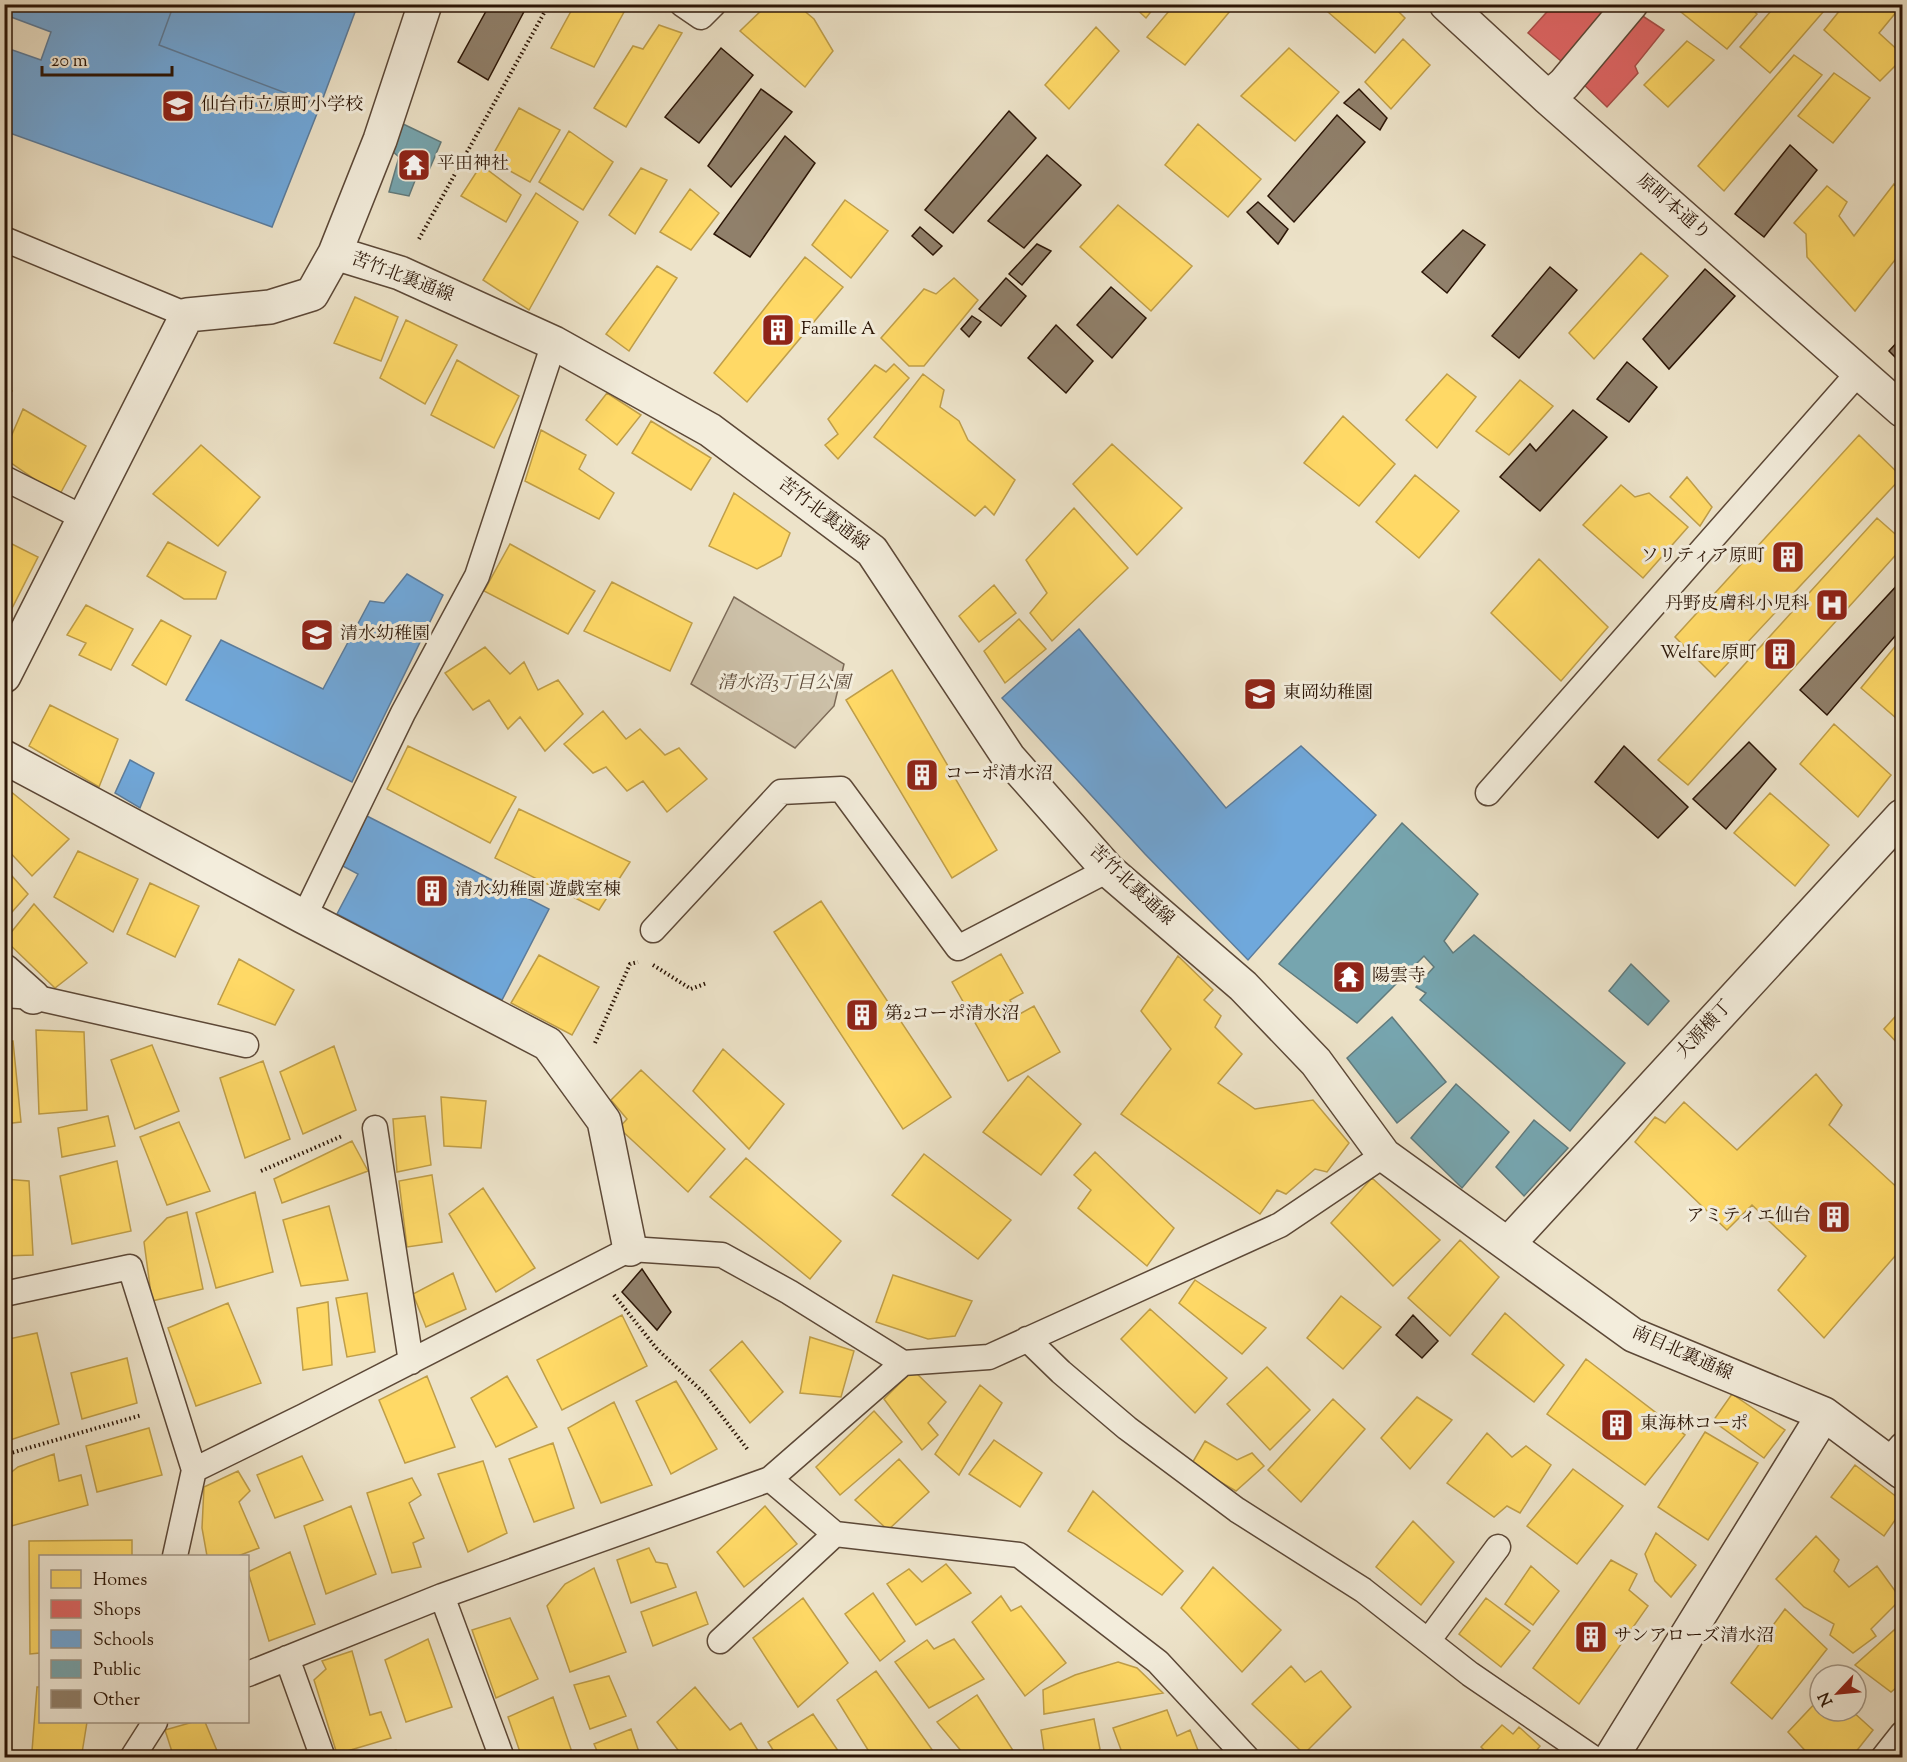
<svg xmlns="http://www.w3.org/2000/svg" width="1907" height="1762" viewBox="0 0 1907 1762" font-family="'Sorts Mill Goudy','Noto Serif JP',serif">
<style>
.green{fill:#ccc0a8;stroke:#7c6a57;stroke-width:1.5}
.homes{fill:#ffd966;stroke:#bf9e49;stroke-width:1.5}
.shops{fill:#e06666;stroke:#aa4e49;stroke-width:1.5}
.schools{fill:#6fa8dc;stroke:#5b7c9c;stroke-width:1.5}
.public{fill:#76a5af;stroke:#607a7c;stroke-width:1.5}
.building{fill:#90806b;stroke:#2b1506;stroke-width:1.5}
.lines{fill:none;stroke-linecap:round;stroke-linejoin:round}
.lane-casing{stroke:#5c4837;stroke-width:27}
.street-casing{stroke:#5c4837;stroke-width:36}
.path{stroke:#2b1506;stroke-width:4;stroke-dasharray:1.5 3;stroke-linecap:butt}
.lane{stroke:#f3eddc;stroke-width:24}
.street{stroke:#f3eddc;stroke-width:33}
.labels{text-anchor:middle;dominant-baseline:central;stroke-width:6;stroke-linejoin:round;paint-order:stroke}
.poi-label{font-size:18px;fill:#2b1506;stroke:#f3eddc;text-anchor:start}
.street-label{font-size:18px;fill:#2b1506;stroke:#f3eddc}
.park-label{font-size:18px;font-style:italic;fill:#5b4837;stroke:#f3eddc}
</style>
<rect width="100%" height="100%" fill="#ede3c9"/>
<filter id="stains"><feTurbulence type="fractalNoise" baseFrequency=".00333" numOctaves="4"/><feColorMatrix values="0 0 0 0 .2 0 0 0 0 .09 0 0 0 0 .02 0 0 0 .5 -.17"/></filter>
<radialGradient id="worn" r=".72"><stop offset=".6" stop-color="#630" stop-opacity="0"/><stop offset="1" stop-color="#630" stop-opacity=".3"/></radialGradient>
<path class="green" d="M734,597L844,664L834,706L795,748L691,684Z"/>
<path class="homes" d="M575,4H612L624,12L594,67L551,48Z
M768,4H796L814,19L833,51L805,87L740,31Z
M1131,4H1157L1146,18Z
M1175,4H1236L1185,65L1147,37Z
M1335,4H1391L1405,18L1375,53L1328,12Z
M1671,4H1746L1757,14L1727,49Z
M1777,4H1830L1770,73L1740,47Z
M1845,4H1893L1898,10L1879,33L1902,54V59L1880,81L1824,30Z
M659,25L682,33L626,127L594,108L633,46L643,49Z
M1096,27L1119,51L1069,109L1045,85Z
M1403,39L1430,65L1391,109L1365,82Z
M1687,41L1714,60L1668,107L1644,85Z
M1289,48L1339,92L1295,141L1241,96Z
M1794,55L1822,75L1724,191L1698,166Z
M1834,73L1870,98L1833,143L1798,116Z
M519,108L560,130L530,182L490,160Z
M1198,124L1261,179L1228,217L1165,165Z
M569,131L613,162L583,210L539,182Z
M481,165L521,195L506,222L461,196Z
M641,168L667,180L635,234L609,215Z
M1894,184L1902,193V251L1855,311L1807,257L1806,234L1794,223L1827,186L1847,202L1839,216L1854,236Z
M690,189L719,213L691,250L660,232Z
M536,193L578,222L529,310L483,280Z
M845,200L888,231L851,278L812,245Z
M1118,205L1192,266L1151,311L1080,247Z
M1641,253L1668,276L1594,359L1569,333Z
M805,257L843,287L747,402L714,373Z
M657,266L677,278L629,351L606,334Z
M954,278L978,300L924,366H909L881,338L924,289L936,294Z
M355,297L398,317L381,361L334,343Z
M406,320L457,345L425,404L380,378Z
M457,360L519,396L494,448L431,415Z
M894,364L909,378L838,459L825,445L838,434L828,419L875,365L886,372Z
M923,374L944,390L940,407L959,421L968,440L1015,480L994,515L985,506L975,516L874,437Z
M1447,374L1476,397L1437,448L1406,420Z
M1520,380L1553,406L1509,455L1476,431Z
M4,388L12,391L4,406Z
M607,393L641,415L617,445L586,420Z
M23,409L86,446L59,496L4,458V453Z
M1343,416L1395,464L1359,506L1304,463Z
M651,421L711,458L691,490L632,453Z
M541,430L586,455L579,469L614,493L599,519L525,481Z
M1859,435L1902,477L1715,677L1675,637Z
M1112,444L1182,508L1137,555L1073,484Z
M201,445L260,497L218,546L153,494Z
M1415,475L1459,511L1419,558L1376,522Z
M1687,477L1712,507L1700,526L1670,497Z
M1621,485L1635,497L1649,493L1688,527L1643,578L1583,525Z
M734,493L790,533L781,556L757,569L709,546Z
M1074,508L1128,568L1052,641L1030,613L1047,593L1026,560Z
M1877,518L1902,540V548L1688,785L1658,760Z
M4,540L38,557L7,618L4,617Z
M168,542L226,572L216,599H184L147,576Z
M510,544L595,591L568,634L484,591Z
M1539,559L1608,627L1561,681L1491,613Z
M612,582L692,623L670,671L584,631Z
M994,585L1016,613L979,642L959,616Z
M86,605L133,629L111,670L79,655L86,643L67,635Z
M1019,619L1046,649L1005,683L984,651Z
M161,620L191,636L166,685L132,665Z
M1902,638V723L1861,688Z
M485,647L510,674L524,662L538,690L558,680L583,714L545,751L520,717L508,729L489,700L473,710L445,673Z
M892,670L997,850L952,878L846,700Z
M50,705L118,739L99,787L29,746Z
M603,711L626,739L640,729L665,755L679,748L707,779L667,812L643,781L627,791L606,767L593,773L564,744Z
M1834,724L1891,775L1858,817L1800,764Z
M408,746L516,797L490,843L387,789Z
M4,786L69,839L32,876L4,846Z
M1770,793L1829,845L1795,886L1734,833Z
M519,809L630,862L599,910L495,858Z
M78,851L138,879L113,932L54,897Z
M4,867L28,894L4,921Z
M150,883L199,906L175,957L127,934Z
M821,901L951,1097L903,1129L774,932Z
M34,904L87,963L55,988L5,940Z
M1001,954L1023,993L1010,1000L1018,1015L1034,1006L1060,1052L1008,1081L952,982Z
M539,955L599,987L572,1035L511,1003Z
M1178,956L1213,990L1204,1000L1221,1016L1215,1027L1242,1054L1218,1083L1255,1109L1313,1100L1349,1143L1327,1172L1315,1169L1286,1194L1277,1190L1260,1214L1121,1114L1171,1049L1141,1011Z
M239,959L294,990L275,1025L218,1004Z
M1902,1009V1048L1884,1029Z
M36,1030L84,1032L87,1110L39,1114Z
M13,1041L21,1122L4,1124V1042Z
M152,1045L179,1111L135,1129L111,1060Z
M334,1046L356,1110L303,1134L280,1072Z
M723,1049L784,1104L749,1149L693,1091Z
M263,1061L290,1139L245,1158L220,1078Z
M641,1070L725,1149L688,1192L619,1128L627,1119L611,1100Z
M1816,1074L1842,1105L1829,1125L1902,1192V1248L1824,1338L1778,1290L1806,1256L1752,1205L1727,1230L1635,1142L1655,1117L1665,1123L1684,1102L1737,1150Z
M1028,1076L1081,1124L1041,1175L983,1132Z
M441,1097L486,1101L481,1148L444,1146Z
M108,1116L115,1146L62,1157L58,1128Z
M425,1116L431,1165L397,1172L393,1119Z
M179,1122L210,1191L167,1205L140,1137Z
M352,1141L368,1171L282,1203L274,1179Z
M1095,1152L1174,1228L1147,1266L1078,1208L1091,1190L1074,1175Z
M924,1154L1011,1220L978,1259L892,1195Z
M746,1158L841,1241L810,1279L710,1197Z
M117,1161L131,1231L72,1244L60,1176Z
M432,1175L442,1242L407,1247L399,1181Z
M1372,1178L1440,1240L1393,1286L1331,1223Z
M4,1179L29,1181L33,1255L4,1256Z
M483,1188L535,1268L496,1292L449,1214Z
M255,1192L273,1272L216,1288L196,1213Z
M329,1206L348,1280L301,1286L283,1220Z
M187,1212L203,1289L152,1301L144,1242L167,1218Z
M1460,1240L1499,1277L1450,1336L1408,1298Z
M453,1273L466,1309L426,1327L413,1294Z
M893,1275L972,1301L955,1336L928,1339L876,1322Z
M1195,1280L1266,1328L1242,1354L1179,1303Z
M367,1293L375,1352L347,1357L336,1298Z
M1341,1296L1381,1327L1343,1369L1307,1338Z
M328,1302L332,1365L303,1370L297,1308Z
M228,1303L261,1383L196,1406L168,1328Z
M1150,1309L1227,1378L1195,1413L1121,1339Z
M1505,1313L1564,1365L1534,1402L1472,1354Z
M622,1315L647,1366L562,1410L537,1360Z
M37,1333L59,1424L4,1442V1340Z
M810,1337L854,1351L841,1397L800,1393Z
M742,1341L783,1392L750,1423L710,1370Z
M127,1358L137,1403L82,1419L71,1373Z
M1586,1359L1685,1435L1645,1485L1547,1414Z
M1267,1367L1310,1410L1270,1450L1227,1404Z
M913,1370L946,1402L928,1423L938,1435L922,1450L884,1399Z
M427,1376L455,1447L405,1463L379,1400Z
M507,1376L537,1427L496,1447L471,1398Z
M676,1381L717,1449L671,1474L636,1401Z
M980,1385L1002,1403L959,1475L935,1454Z
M1732,1394L1785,1430L1764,1458L1713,1421Z
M1417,1397L1452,1420L1410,1469L1381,1438Z
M1333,1399L1365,1429L1301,1502L1268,1470Z
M614,1402L652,1485L601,1503L568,1428Z
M874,1411L902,1442L840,1495L816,1467Z
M149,1428L162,1475L97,1492L86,1446Z
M1705,1432L1758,1463L1708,1540L1658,1507Z
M1487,1433L1512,1457L1526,1446L1551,1465L1520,1513L1507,1506L1494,1517L1447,1483Z
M994,1440L1042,1473L1020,1507L969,1474Z
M1205,1441L1237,1460L1252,1453L1264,1466L1236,1491L1191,1465Z
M553,1443L574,1508L534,1522L509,1459Z
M54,1454L59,1481L81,1475L88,1505L4,1528V1478L18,1467Z
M302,1456L323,1500L275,1518L257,1475Z
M899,1459L929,1492L888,1530L855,1500Z
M483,1461L507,1533L468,1552L438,1474Z
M1855,1465L1902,1501V1510L1884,1536L1831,1497Z
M1573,1469L1623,1506L1577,1564L1527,1526Z
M238,1471L250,1491L239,1502L259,1548L238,1556H207L202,1528L204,1487Z
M412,1478L421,1495L409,1503L424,1538L413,1543L421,1567L392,1573L367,1493Z
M1093,1491L1183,1571L1162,1595L1068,1531Z
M351,1506L376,1574L326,1594L304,1526Z
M765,1506L797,1544L744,1587L717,1552Z
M1413,1521L1454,1562L1421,1605L1376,1567Z
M1656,1533L1696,1565L1671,1597L1655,1581L1645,1554Z
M1816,1536L1839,1560L1834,1571L1849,1587L1877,1566L1901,1599L1871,1629L1876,1636L1853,1653L1830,1635L1834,1624L1804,1607L1776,1579Z
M132,1540V1556H40V1653L30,1654L29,1541Z
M649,1548L656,1562L667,1564L676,1587L631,1603L617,1560Z
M290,1552L315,1624L269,1641L248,1572Z
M1611,1560L1637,1574L1629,1590L1648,1606L1579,1704L1533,1668Z
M946,1564L971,1593L916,1625L887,1584L909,1569L922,1582Z
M1531,1566L1559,1591L1533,1625L1505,1604Z
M1213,1567L1281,1630L1242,1672L1181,1608Z
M594,1568L626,1652L570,1672L547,1606L565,1584Z
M696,1592L708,1624L653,1646L641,1612Z
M873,1593L905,1641L880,1661L845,1614Z
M1001,1596L1011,1611L1021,1606L1066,1663L1025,1696L972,1622Z
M803,1598L848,1663L798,1707L753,1638Z
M1486,1598L1530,1631L1501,1667L1459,1634Z
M1785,1609L1827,1649L1772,1719L1731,1683Z
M510,1618L538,1679L496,1698L472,1630Z
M1902,1623V1683L1891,1692L1855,1665Z
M428,1639L452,1707L406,1722L385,1660Z
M954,1639L984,1679L929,1708L895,1662L927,1640L934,1649Z
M352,1651L370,1715L381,1712L391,1738L337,1754L314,1680L326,1669L322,1661Z
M1118,1662L1137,1668L1163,1693L1044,1714L1043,1690L1075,1675Z
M1291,1666L1305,1682L1321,1671L1351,1707L1304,1754L1252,1704Z
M4,1669L10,1700L4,1701Z
M876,1671L938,1758H873L837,1700Z
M609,1676L626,1716L590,1729L574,1685Z
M37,1687H40V1722H87L82,1753L32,1751Z
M695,1687L730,1730L741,1723L762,1757L684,1758L657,1722Z
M977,1695L1018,1758H967L937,1722Z
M553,1697L574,1758H522L508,1717Z
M1820,1698V1711H1852L1873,1730L1851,1758H1812L1788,1732Z
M1167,1710L1177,1736L1190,1730L1201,1758H1124L1113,1728Z
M813,1714L843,1758H778L768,1742Z
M1094,1719L1100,1749L1088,1758H1045L1041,1730Z
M193,1722H205L220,1758H174L165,1730Z
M1502,1725L1513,1734L1519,1727L1540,1746L1531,1758H1492L1481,1747Z
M631,1729L641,1758H600L594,1744Z
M396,1750L399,1758H373Z"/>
<path class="shops" d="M1554,4H1610L1561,61L1528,33Z
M1638,13L1664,30L1635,66L1638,73L1607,107L1579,80Z"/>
<path class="schools" d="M4,4H174L159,45L320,106L272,227L4,131V47L41,60L51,32L11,17L4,35Z
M174,4H358L320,106L159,45Z
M407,574L443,595L352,782L186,700L221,640L323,689L370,601L384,603Z
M1079,629L1226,808L1301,746L1376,815L1248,960L1145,854L1002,698Z
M130,760L154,773L140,808L115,793Z
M363,814L549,909L502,1000L337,914L358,874L337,863Z"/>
<path class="public" d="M401,123L441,142L427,175L418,173L409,196L389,192L399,157L391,150Z
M1402,823L1478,894L1444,941L1453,953L1474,935L1625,1063L1570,1131L1420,1000L1426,993L1416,987L1434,967L1424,956L1357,1023L1279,964Z
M1631,964L1669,1001L1648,1025L1609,991Z
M1392,1017L1446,1082L1397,1123L1347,1058Z
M1456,1084L1509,1132L1462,1188L1411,1138Z
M1534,1120L1568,1148L1524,1196L1496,1167Z"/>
<path class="building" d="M490,4H528L488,80L458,62Z
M721,48L753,75L699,143L665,117Z
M761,89L792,112L731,187L708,166Z
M1359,89L1387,118L1380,130L1344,103Z
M1009,111L1036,138L953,233L925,210Z
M1337,115L1365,142L1294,222L1268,196Z
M785,136L815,163L750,257L714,234Z
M1790,145L1817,170L1764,237L1735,214Z
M1047,155L1081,185L1024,248L988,221Z
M1258,202L1288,229L1278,244L1247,212Z
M920,227L942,246L933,255L912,236Z
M1463,230L1485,245L1447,293L1422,272Z
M1037,244L1051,251L1022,285L1009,274Z
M1550,267L1577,290L1519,358L1492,336Z
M1705,269L1735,296L1669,369L1643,339Z
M1006,278L1026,296L1001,326L979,309Z
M1111,287L1146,318L1112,358L1077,325Z
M972,316L981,322L969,337L961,329Z
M1056,325L1093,361L1066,393L1028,358Z
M1902,337V364L1889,351Z
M1627,362L1657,387L1629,422L1597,399Z
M1573,410L1607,437L1540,511L1500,477L1530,444L1536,451Z
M1902,580V628L1827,715L1800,690Z
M1749,742L1776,769L1726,829L1693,799Z
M1624,746L1688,807L1658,838L1595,782Z
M642,1269L671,1312L657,1330L622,1292Z
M1413,1315L1438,1341L1422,1358L1396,1335Z"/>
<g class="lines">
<g class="lane-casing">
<path id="lane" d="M682,4L701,17L714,4
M4,239L187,315
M4,478L84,518
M1488,793L1859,372
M304,917L403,713L477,576L554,343
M653,930L781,792L841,789L958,948L1108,870
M4,995L33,997L246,1045
M375,1128L411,1362
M4,1294L130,1267L194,1470
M1027,1339L1061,1372L1127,1428L1237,1510L1363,1590L1470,1674L1593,1758
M1888,1461L1902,1445
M770,1479L835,1534L1019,1555L1158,1662L1247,1758
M175,1556L194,1470L304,1416L630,1249L722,1255L789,1292L903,1363L989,1357L1280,1225L1384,1155
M442,1596L502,1758
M720,1641L835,1534
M1428,1641L1498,1547
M287,1658L323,1758
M248,1674L442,1596L770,1479L903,1363
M132,1758L155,1722
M1883,1758L1902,1734"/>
</g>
<g class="street-casing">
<path id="street" d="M425,4L380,140L335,253L400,273L554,343L710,430L872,551L1009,758L1108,870L1243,986L1316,1062L1384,1155L1633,1335L1824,1414L1902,1472
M1446,4L1548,98L1902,410
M1548,98L1564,84L1631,4
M4,676L187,315L270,307L312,294L335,253
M4,757L304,917L548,1044L604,1121L630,1249
M4,971L33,997
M1508,1244L1902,816
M1611,1758L1824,1414"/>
</g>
<path class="path" d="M419,239L549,4
M653,965L691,989L707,983
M595,1043L630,964L638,962
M261,1171L342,1136
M614,1295L657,1349L704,1393L748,1450
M4,1455L142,1415"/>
<use href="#lane" class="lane"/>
<use href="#street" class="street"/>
</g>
<defs>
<g id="school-square" transform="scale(1.725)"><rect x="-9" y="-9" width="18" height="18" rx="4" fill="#8f2418" stroke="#f3eddc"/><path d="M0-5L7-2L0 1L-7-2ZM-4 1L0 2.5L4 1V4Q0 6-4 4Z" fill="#fff"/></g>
<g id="temple-square" transform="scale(1.725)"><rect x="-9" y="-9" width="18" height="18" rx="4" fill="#8f2418" stroke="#f3eddc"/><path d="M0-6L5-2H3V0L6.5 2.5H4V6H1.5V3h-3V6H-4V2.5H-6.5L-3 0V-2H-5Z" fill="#fff"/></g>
<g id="building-square" transform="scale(1.725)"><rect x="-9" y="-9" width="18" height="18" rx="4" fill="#8f2418" stroke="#f3eddc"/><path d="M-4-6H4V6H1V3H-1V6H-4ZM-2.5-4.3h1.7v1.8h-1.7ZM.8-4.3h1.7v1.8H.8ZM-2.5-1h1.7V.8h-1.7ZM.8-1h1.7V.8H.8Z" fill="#fff"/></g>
<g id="hospital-square" transform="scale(1.725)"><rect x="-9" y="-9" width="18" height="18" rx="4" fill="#8f2418" stroke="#f3eddc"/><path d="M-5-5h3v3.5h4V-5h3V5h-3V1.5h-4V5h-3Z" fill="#fff"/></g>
</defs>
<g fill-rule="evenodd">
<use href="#school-square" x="178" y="106"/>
<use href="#temple-square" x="414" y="165"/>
<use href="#building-square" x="778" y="330"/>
<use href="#building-square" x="1788" y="557"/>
<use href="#hospital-square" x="1832" y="605"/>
<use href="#school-square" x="317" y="635"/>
<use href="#building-square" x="1780" y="654"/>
<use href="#school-square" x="1260" y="694"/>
<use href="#building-square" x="922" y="775"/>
<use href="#building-square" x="432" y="891"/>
<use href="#temple-square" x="1349" y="977"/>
<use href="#building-square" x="862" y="1015"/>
<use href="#building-square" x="1834" y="1217"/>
<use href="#building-square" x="1617" y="1425"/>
<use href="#building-square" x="1591" y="1637"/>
</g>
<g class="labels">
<g class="poi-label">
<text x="201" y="106">仙台市立原町小学校</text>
<text x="437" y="165">平田神社</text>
<text x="801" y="330">Famille A</text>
<text x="1765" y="557" text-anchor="end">ソリティア原町</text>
<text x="1809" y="605" text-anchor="end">丹野皮膚科小児科</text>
<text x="340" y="635">清水幼稚園</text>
<text x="1757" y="654" text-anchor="end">Welfare原町</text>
<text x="1283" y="694">東岡幼稚園</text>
<text x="945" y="775">コーポ清水沼</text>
<text x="455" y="891">清水幼稚園 遊戯室棟</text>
<text x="1372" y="977">陽雲寺</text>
<text x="885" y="1015">第2コーポ清水沼</text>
<text x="1811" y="1217" text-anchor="end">アミティエ仙台</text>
<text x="1640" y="1425">東海林コーポ</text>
<text x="1614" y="1637">サンアローズ清水沼</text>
</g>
<g class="street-label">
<text transform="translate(1673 208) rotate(41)">原町本通り</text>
<text transform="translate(402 278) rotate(21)">苦竹北裏通線</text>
<text transform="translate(823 515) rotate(37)">苦竹北裏通線</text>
<text transform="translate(1131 886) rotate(43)">苦竹北裏通線</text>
<text transform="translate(1705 1030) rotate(-47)">大源横丁</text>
<text transform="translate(1682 1354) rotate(24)">南目北裏通線</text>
</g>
<g class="park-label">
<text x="784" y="684">清水沼3丁目公園</text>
</g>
</g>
<rect width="1907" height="1762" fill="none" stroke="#ede3c9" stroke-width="24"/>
<rect x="6" y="6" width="1895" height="1750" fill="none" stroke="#2b1506" stroke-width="3"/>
<rect x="12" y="12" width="1883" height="1738" fill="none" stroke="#2b1506" stroke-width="1.5"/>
<rect x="39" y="1555" width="210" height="168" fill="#f3eddc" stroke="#a39786" stroke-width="1.5"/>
<rect x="51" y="1570" width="30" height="18" fill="#ffd966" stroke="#a39786" stroke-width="1.5"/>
<text x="93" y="1585" font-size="18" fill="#2b1506">Homes</text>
<rect x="51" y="1600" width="30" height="18" fill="#e06666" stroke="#a39786" stroke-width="1.5"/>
<text x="93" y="1615" font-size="18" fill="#2b1506">Shops</text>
<rect x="51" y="1630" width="30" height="18" fill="#6fa8dc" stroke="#a39786" stroke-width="1.5"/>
<text x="93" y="1645" font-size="18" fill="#2b1506">Schools</text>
<rect x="51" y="1660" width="30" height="18" fill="#76a5af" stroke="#a39786" stroke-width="1.5"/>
<text x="93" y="1675" font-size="18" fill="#2b1506">Public</text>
<rect x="51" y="1690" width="30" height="18" fill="#90806b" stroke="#a39786" stroke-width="1.5"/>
<text x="93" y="1705" font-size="18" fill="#2b1506">Other</text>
<g transform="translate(1838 1693) rotate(244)"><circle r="28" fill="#f3eddc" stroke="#a39786" stroke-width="1.5"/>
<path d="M0-4.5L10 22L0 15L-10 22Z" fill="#8f2418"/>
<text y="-9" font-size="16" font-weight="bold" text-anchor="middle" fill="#2b1506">N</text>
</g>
<path d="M42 66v9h130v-9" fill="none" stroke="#2b1506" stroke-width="3"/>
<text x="51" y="66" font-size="18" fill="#2b1506" stroke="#f3eddc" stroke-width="4.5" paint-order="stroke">20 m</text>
<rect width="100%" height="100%" filter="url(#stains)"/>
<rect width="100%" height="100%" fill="url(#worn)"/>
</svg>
